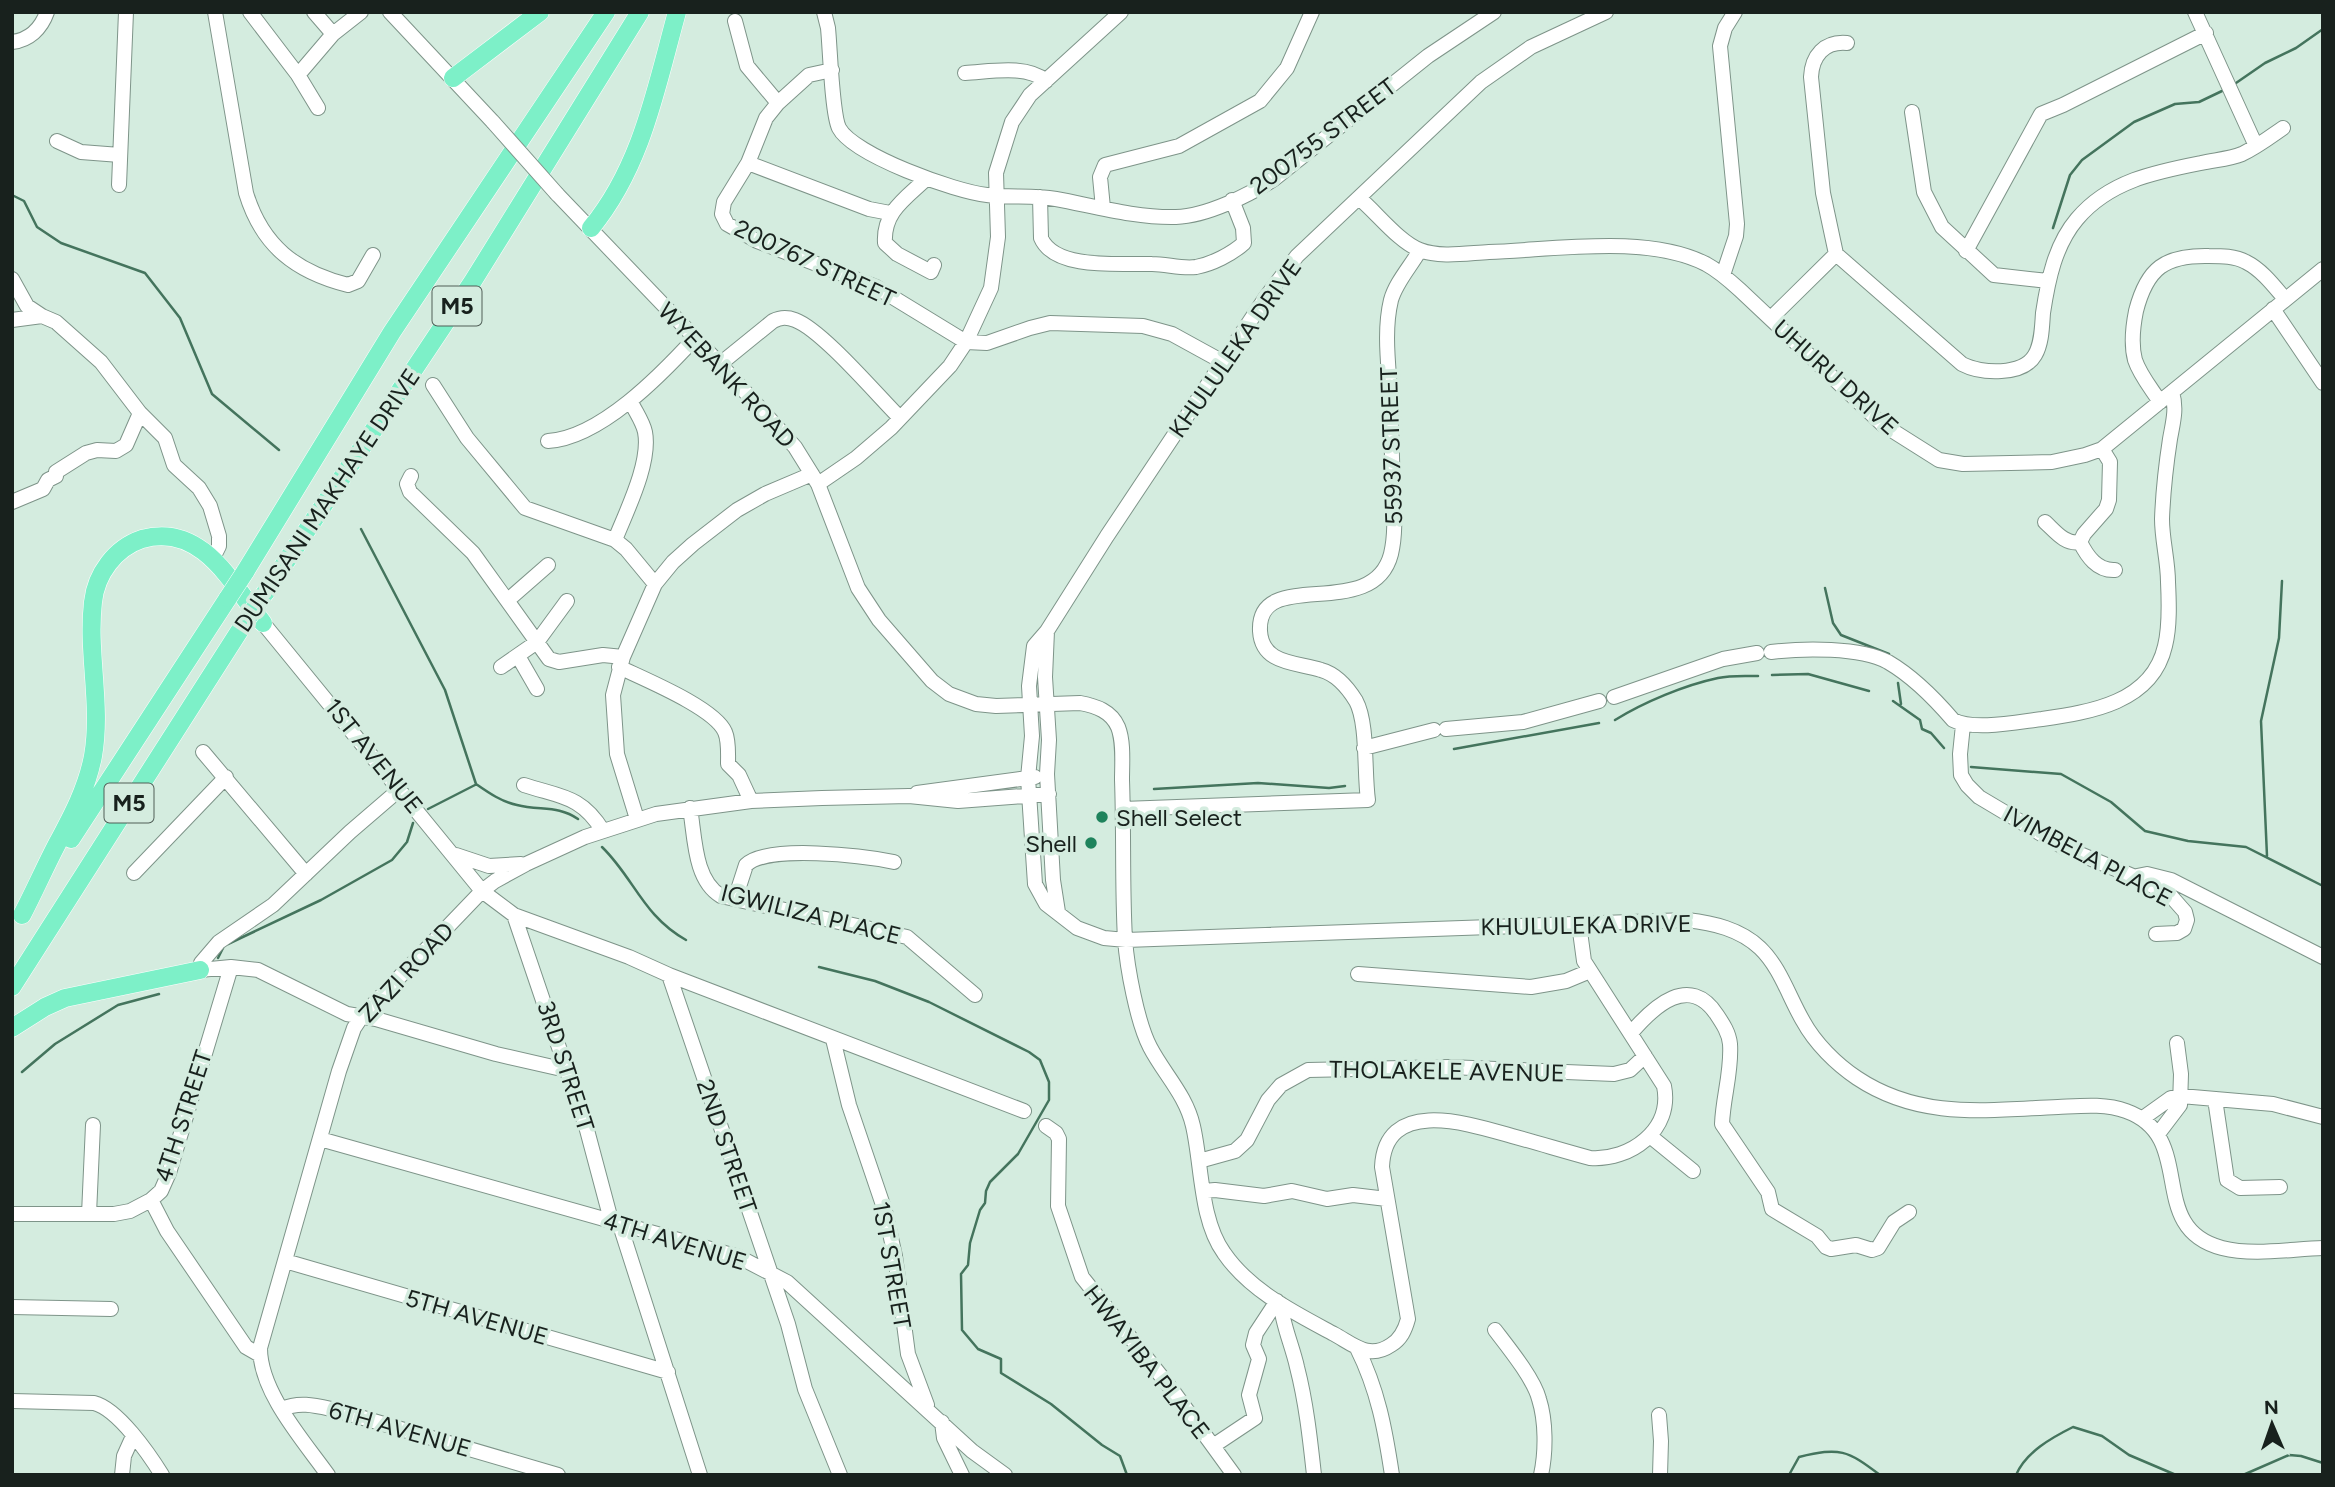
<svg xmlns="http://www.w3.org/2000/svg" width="2335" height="1487" viewBox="0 0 2335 1487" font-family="Figtree,sans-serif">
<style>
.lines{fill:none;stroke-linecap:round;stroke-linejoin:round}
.stream{stroke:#44745d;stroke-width:2.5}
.minor-casing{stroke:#7e9489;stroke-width:16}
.major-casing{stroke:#fff;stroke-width:19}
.minor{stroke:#fff;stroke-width:14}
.major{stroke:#7df0c8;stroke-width:18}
.minor-bridge-casing{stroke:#7e9489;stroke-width:16;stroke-linecap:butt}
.major-bridge-casing{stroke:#fff;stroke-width:19;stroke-linecap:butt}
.minor-bridge{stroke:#fff;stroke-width:14}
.major-bridge{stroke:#7df0c8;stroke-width:18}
.poi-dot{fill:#1e835c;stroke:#d4ecdf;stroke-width:2.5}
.labels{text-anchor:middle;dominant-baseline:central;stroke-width:7;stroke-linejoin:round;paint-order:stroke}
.shield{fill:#d4ecdf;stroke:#505e57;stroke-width:2}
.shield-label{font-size:23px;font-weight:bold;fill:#18211d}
.street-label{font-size:24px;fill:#18211d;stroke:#d4ecdf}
.poi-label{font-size:24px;fill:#18211d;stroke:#d4ecdf;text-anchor:start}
</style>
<rect width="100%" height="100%" fill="#d4ecdf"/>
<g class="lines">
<path class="stream" d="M2236,83L2265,63L2296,48L2323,29
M12,195L24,201L37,227L61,243L145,273L180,318L212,394L279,450
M2053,228L2070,175L2082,160L2134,122L2175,104L2199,102L2222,91
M361,529L445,690L476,784C489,793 502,802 517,805C540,811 558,805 578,819
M1825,588L1833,623L1841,635L1889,654
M1772,675L1808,674L1869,691
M1898,683L1901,704
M1893,701L1920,720L1922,729L1931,733L1944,748
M1615,720C1644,702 1685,685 1718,678C1731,675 1745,676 1758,676
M1454,749L1599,723
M1971,767L2061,774L2111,802L2145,831L2188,841L2246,847L2323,886
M1154,789L1258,783L1329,788L1345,786
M428,809L475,785
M602,847C634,878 643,916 686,940
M2267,856L2261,721L2279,638L2282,581
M228,944L321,900L392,860L407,842L413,823
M218,958L223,948
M819,967L875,981L929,1002L1029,1052L1040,1060L1049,1082V1100L1018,1154L990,1182L986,1191L985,1203L980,1210L970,1243L968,1265L961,1274L962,1330L978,1349L1001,1359V1373L1051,1404L1102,1445L1120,1456L1127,1475
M22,1072L55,1044L118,1005L159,994
M1789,1475L1799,1457C1840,1447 1847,1450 1880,1475
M2016,1475C2026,1452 2051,1438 2073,1427L2102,1436L2129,1455L2176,1475
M2243,1475L2289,1455L2301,1456L2323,1463"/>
<g class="minor-casing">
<path id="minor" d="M215,12L246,193C262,246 296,272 348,285L358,281L373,255
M250,12L298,75L318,108
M314,12L333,34
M390,12L493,122
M824,12L828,28C830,47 832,114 839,128C853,155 956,192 987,195C1010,198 1033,195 1056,199C1094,206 1136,218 1176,217C1207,216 1249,195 1274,179L1428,56L1494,12
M1606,12L1531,47L1481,82L1297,256L1266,297L1107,536L1047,631L1034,646L1029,686L1032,736L1028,778L1035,884L1046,904L1077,928L1104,938L1126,940L1687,920C1713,923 1740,929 1760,948C1780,967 1789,997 1803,1021C1815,1043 1836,1064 1857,1078C1920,1120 1986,1110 2058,1107C2079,1106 2105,1103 2126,1111C2199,1137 2144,1228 2222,1248C2253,1256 2291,1249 2323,1248
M2195,12L2256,146
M735,21L747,66L778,103
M12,42C29,40 41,29 47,12
M832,70L809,75L778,103L766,118L748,163L724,202L722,214L727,224L757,241L876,287L966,342L987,343L1030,328L1050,323L1143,326L1172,334L1223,362
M965,73C989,72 1026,64 1046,81
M298,75L333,34L361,12
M1912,112L1924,192L1942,227L1994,275L2048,281
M57,141L81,152L120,155
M748,163L869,209L890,213
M926,179C905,199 883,212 885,243L897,254L931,272L934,265
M119,185L126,12
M557,194L720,364L795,447L818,484L858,588L879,620L932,681L949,694L976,704L996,706L1080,703C1096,706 1111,711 1118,727C1124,742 1122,764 1122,780C1124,833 1122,886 1125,939C1127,967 1137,1022 1150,1047C1164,1074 1186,1095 1193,1126C1202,1165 1200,1220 1224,1253C1250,1291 1295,1313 1334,1334C1354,1345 1369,1360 1391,1345C1401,1339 1405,1330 1408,1319L1382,1167C1385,1096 1470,1124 1512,1136C1538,1143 1564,1151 1590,1158C1630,1161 1673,1130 1664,1086L1584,961L1579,924
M1040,197L1041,238C1055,271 1124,263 1152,264C1167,264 1181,269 1196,267C1212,264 1232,254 1244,243L1243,228L1232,200
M1359,198C1377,213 1399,242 1420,250C1440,258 1468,253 1489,252C1554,250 1647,234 1706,264C1719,271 1729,280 1740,290L1882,424L1939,460L1963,464L2052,462L2085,455L2102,449L2323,269
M1103,208L1100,177L1105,165L1179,146L1260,101L1287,68L1312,12
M1966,251L2041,114L2063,105L2206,33
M1836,254L1962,364C1981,374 2023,376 2035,355C2042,343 2042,326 2043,313C2048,280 2055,245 2077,219C2109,181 2155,172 2201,163C2214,160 2230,159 2242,154C2257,147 2270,137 2283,128
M1723,275L1736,236L1737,224L1720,46L1725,28L1735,12
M12,279L27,306L42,316
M2273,309L2323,383
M1771,318L1836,254L1823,193L1811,77C1812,56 1824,41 1847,43
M12,320L42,316L56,322L101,362L140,413L165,438L174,465L199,488L210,506L219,536V546L213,558
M720,364L773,321C781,317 787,317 795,320C822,330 877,395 900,418
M433,385L467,438L525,508L615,540L626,549L655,584
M2160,402C2151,388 2140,375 2135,360C2131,345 2133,326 2136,311C2147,268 2165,255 2209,256C2222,256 2235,256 2246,262C2262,270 2274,286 2285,299
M548,441C600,438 661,375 695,338
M411,476L407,484L410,492L473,553L549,659L559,662L603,655L623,657
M818,484L856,458L891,428L950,366L966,342L991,288L998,237L996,173L1012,122L1030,95L1121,12
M12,502L43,489L48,480L56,476V472L86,453L97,450L116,451L126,445L140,413
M2045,522C2055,531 2065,545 2080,542
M615,540C626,512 651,463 645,432C643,422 635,411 631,402
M2080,542L2084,534L2106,509L2109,500L2110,462L2102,449
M2080,542C2087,556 2097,571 2115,570
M508,600L548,565
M263,623L482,891L514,915L629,957L669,975L1024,1111
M1047,631L1045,677L1049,740L1047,774L1053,880L1058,912
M1771,652C1803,648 1860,647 1888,662C1912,676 1935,699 1953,720C1974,731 2017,722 2042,719C2090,712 2152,703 2165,646C2170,626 2169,602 2168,582C2168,561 2162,540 2162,519C2163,492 2166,465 2170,439C2173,422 2177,409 2172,392
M518,656L537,689
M501,667L537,642L567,601
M619,667C644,679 715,708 725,732C729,741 728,754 728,764L739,775L751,801
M1614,697L1723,659L1757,653
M1963,725L1960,754L1961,775L1967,785L1979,797L2063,847L2135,877L2170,895L2185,912L2187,920L2184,929L2177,933L2156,934
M1446,729L1523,722L1599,701
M1364,748L1434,730
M203,752L306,874
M524,785C560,797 581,795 603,831
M400,789L350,832L273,905L219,942L201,963L200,970L231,967L258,970L347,1014L376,1019L496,1054L566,1070
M917,793L1035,777
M690,808C695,837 694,880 721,896L907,937L975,995
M1123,809L1368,800C1364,773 1368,723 1356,701C1348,688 1336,674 1321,670C1297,662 1262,665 1260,631C1257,565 1373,624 1391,554C1396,533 1394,512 1393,491C1392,457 1391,424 1390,390C1388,361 1384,329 1391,300C1396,282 1411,266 1420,250
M637,819L617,754L613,695L623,657L655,584L673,562L693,544L737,510L765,494L812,474
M456,855L489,866L521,864
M134,873L226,777
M2137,876L2147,874L2171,880L2323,957
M735,899L746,865C767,844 865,856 894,862
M514,915L587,1130L611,1220
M231,967L169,1173L161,1191L151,1200L167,1231L246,1347L260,1355
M1358,974L1531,987L1566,981L1590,971
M669,975L788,1324L805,1389L840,1475
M1631,1033C1654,1006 1690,973 1717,1015C1723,1024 1729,1033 1730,1044C1732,1071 1723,1097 1722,1124L1768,1192L1772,1209L1817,1236L1826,1247L1831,1249L1856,1245L1872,1250L1878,1248L1894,1222L1909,1212
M833,1039L849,1105L885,1211L895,1256L908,1354L927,1405
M2215,1099L2227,1180L2240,1188L2280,1187
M2143,1118L2171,1098L2181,1096L2273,1104L2323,1117
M1046,1126L1056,1133L1059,1139L1058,1206L1082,1277L1173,1391L1234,1475
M2158,1134L2180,1105L2181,1074L2177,1043
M1650,1136L1693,1171
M320,1139L739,1257L787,1282L972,1451L1005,1475
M1199,1161L1235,1151L1247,1140L1268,1100L1281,1085L1308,1070L1449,1067L1614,1074L1630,1070L1645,1056
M1204,1191L1215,1190L1264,1196L1292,1191L1327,1199L1353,1195L1387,1199
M12,1214H114L130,1211L151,1200
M89,1214L93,1125
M619,1222L700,1475
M285,1261L668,1372
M1281,1304C1281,1320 1293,1348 1297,1367C1306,1402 1310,1438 1314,1475
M12,1307L111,1309
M1495,1330C1508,1347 1534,1379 1539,1399C1546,1421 1546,1452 1541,1475
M1357,1348C1378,1390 1385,1429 1392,1475
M12,1401L94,1403C118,1409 149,1454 162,1475
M282,1409C300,1401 317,1406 336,1410L558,1475
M1659,1415L1661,1441L1660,1475
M942,1422L944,1438L962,1475
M1213,1446L1255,1418L1249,1395L1259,1359L1253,1345L1256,1333L1277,1301
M122,1475L124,1456L133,1436
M328,1475C303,1440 260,1392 260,1348L339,1071L354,1028L362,1016L482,891L495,881L526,864L585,837L656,814L751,801L822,798L909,796L958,801L1049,794"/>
</g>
<g class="major-casing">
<path id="major" d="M453,78L540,12
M591,228C642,166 656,88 677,12
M245,572L392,332L606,12
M265,593L473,281L640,12
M71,839L228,598
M22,915C34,892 45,867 57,844C72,816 87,788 93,756C102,705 87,653 93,602C96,574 115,548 142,539C202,522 232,584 263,623
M12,987L247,619
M12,1028L45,1007L65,998L200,970"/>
</g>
<use href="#minor" class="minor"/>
<use href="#major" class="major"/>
<g class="minor-bridge-casing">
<path id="minor-bridge" d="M493,122L557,194"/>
</g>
<g class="major-bridge-casing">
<path id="major-bridge" d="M228,598L245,572
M247,619L265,593"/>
</g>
<use href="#minor-bridge" class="minor-bridge"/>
<use href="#major-bridge" class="major-bridge"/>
</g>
<g class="poi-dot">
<circle cx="1102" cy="817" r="7"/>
<circle cx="1091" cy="843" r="7"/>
</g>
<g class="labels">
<g class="shield">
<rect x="432.5" y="286.5" width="49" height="39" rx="5"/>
<rect x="104.5" y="783.5" width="49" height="39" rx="5"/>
</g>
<g class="shield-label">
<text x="457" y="306">M5</text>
<text x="129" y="803">M5</text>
</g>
<g class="street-label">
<text transform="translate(1323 136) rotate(-37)">200755 STREET</text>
<text transform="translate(815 263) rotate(25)">200767 STREET</text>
<text transform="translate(1235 348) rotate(-55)">KHULULEKA DRIVE</text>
<text transform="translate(727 375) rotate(47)">WYEBANK ROAD</text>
<text transform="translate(1836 377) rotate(42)">UHURU DRIVE</text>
<text transform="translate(1391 446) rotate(-92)">55937 STREET</text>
<text transform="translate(327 500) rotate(-56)">DUMISANI MAKHAYE DRIVE</text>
<text transform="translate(374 756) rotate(51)">1ST AVENUE</text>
<text transform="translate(2088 856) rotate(28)">IVIMBELA PLACE</text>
<text transform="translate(811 914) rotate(14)">IGWILIZA PLACE</text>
<text transform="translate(1586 925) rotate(-1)">KHULULEKA DRIVE</text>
<text transform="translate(406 972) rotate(-47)">ZAZI ROAD</text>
<text transform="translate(566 1066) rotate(72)">3RD STREET</text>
<text transform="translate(1447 1071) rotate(1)">THOLAKELE AVENUE</text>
<text transform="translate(183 1116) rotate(-72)">4TH STREET</text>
<text transform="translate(727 1146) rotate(71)">2ND STREET</text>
<text transform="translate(675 1241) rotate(17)">4TH AVENUE</text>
<text transform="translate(892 1265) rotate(80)">1ST STREET</text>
<text transform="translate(477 1317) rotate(16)">5TH AVENUE</text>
<text transform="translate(1147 1362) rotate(52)">HWAYIBA PLACE</text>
<text transform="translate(400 1429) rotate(16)">6TH AVENUE</text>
</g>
<g class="poi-label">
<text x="1116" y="817">Shell Select</text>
<text x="1077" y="843" text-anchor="end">Shell</text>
</g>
</g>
<rect width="2335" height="1487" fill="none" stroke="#18211d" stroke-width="28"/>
<g transform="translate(2272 1424) rotate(358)" stroke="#d4ecdf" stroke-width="5" paint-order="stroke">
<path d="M0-5L12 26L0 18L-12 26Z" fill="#18211d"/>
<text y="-10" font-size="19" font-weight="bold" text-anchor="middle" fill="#18211d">N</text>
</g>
</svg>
